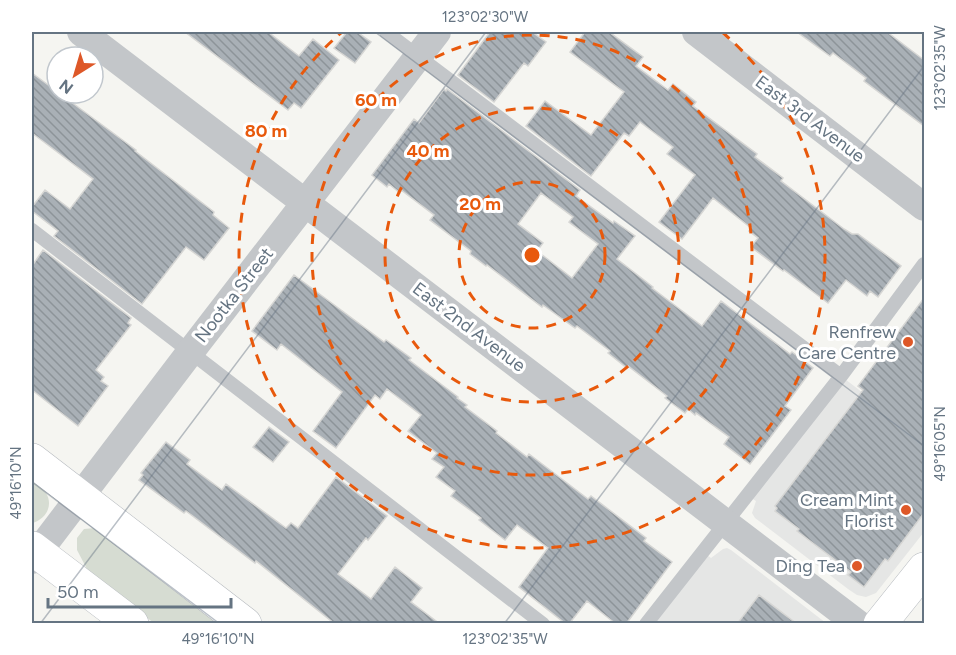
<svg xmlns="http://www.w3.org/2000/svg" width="956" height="655" viewBox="0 0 956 655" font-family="Figtree,sans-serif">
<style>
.built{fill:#e5e6e5}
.green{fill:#d6dcd2}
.building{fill:url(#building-back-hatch);stroke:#d6d6d4;stroke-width:1.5;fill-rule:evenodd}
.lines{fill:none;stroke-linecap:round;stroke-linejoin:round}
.secondary-casing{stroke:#b5b9be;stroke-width:34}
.lane{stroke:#c3c6c9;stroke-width:14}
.street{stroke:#c3c6c9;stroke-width:28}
.secondary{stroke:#fff;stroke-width:33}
.ticks{fill:none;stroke:#657482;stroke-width:1.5;stroke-opacity:0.45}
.ring{fill:none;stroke:#e8590c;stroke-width:3;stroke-dasharray:10 8}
.poi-dot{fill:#de5828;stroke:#fff;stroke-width:2}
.labels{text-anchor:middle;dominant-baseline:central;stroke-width:6;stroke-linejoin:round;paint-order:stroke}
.street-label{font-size:18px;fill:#657482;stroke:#fff}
.poi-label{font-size:18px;fill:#657482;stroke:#fff;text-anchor:end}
.centre{fill:#e8590c;stroke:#fff;stroke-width:3}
.ring-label{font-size:18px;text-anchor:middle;font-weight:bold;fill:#e8590c;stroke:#fff;stroke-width:6;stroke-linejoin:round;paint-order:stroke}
.neatline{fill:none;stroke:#657482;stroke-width:2}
.ticks-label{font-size:15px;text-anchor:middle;fill:#657482}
</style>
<defs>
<pattern id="building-back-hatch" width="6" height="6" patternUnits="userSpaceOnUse" patternTransform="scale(1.5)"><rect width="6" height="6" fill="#a9b0b6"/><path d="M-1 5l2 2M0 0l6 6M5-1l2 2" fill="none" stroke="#8d9499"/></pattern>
</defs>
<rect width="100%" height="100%" fill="#f5f5f1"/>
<path class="built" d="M841,376L924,440V532L876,593L866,597L857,595L848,589L755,518L752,513L756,501L746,495Z
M727,548L731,550L826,623L646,624L703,552L711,558L723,549Z"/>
<path class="green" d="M32,480C37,484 43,488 46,493C54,506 45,520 32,523Z
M95,528L222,623H154L99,582L88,571L77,550V538L84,529Z"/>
<path class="building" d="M185,32H268L299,56L313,39L339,60L301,108L294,103L288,110Z
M347,32H357L371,42L355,63L334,48Z
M490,32H532L546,42L528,66L524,63L494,102L458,75Z
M585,32H609L643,57L636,66L668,90L673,84L696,102L693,106L757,154L755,157L783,178L781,181L844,229L852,234H858L901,266L878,297L870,291L867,296L846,280L828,303L784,270L783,271L751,247L758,238L749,231L751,228L713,198L682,239L659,222L695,175L667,154L673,147L640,122L629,136L624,133L591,176L526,126L545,101L591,135L624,92L570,52Z
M797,32H887L924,60V126L864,81L866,78L833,53L830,56Z
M32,73L136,150L135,151L214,212L213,215L229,228L204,260L186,247L142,304L54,236L58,231L32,211V207L45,190L70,209L93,179L32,133Z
M444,89L446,91L447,89L580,190L576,196L613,223L614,221L635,236L617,259L653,287L652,288L702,326L721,301L790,354L792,352L813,368L785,406L791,410L750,464L724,444L729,437L696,413L695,415L688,409L685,413L665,398L667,396L628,366L627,368L608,353L610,351L577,326L575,328L543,305L542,307L487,265L486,266L470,254L471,251L430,220L434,215L401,190L400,193L389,184L387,187L372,175L414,119L419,123ZM541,193L573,217L569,222L598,244L572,278L537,251L543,243L518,224Z
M43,250L131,318L128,323L131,325L96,370L104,377L101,381L108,386L78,426L32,390V266Z
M294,275L384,342L386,340L411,358L409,360L458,397L457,398L467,405L465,407L497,431L496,433L527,457L529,454L588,499L591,496L646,538L644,541L672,562L626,624H616L587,601L569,624H566L519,587L548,548L517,525L505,540L479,520L481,518L451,496L455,491L436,477L444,467L432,459L437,453L408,431L421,415L387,389L380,399L375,395L336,448L313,431L342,392L281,344L277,350L252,331Z
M924,298V513L888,561L885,559L864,587L848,575L851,572L797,531L799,529L775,511L777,508L775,506L863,390L858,386Z
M269,427L289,442L273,462L253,447Z
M166,442L190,460L187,464L222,490L226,484L286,528L291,523L298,528L336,477L387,516L368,540L366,538L338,574L371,599L395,567L422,588L411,602L440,624H335L256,561L255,563L186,511L184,513L139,480L143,475L141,473Z
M759,595L797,624H737Z"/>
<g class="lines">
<g class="secondary-casing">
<path id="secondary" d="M32,460L245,624
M32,548L132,624
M880,624L924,569"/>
</g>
<path class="lane" d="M386,32L841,376
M32,230L543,624
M646,624L841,376L924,264"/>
<path class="street" d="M81,32L858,624
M696,32L924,207
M32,560L191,351L437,32"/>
<use href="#secondary" class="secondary"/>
</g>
<path class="ticks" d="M375,32L924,446M32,482L220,624M40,624L486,32M504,624L924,66"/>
<g class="ring">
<circle cx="532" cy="255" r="73"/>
<circle cx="532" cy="255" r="147"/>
<circle cx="532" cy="255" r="220"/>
<path d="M722 32A293 293 0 1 1 342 32"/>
</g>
<g class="poi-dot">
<circle cx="908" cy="342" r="6"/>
<circle cx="906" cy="510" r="6"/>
<circle cx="857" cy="566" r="6"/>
</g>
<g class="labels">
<g class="street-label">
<text transform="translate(810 119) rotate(37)">East 3rd Avenue</text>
<text transform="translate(234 295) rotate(-52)">Nootka Street</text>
<text transform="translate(469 327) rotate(37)">East 2nd Avenue</text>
</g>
<g class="poi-label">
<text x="896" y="332">Renfrew<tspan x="896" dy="21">Care Centre</tspan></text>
<text x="894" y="500">Cream Mint<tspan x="894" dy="21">Florist</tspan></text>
<text x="845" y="566">Ding Tea</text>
</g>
</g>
<circle cx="532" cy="255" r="9" class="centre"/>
<g class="ring-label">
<text x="376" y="106">60 m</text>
<text x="266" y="137">80 m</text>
<text x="428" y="157">40 m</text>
<text x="480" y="210">20 m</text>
</g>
<rect width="956" height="655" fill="none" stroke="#ffffff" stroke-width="66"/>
<g transform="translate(75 75) rotate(217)"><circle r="28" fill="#ffffff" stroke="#c1c7cd" stroke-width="1.5"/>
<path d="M0-4.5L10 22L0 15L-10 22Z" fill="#de5828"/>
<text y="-9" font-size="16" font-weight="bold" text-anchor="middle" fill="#657482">N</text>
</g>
<path d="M48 598v9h183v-9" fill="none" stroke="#657482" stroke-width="3"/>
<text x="57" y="598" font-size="18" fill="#657482" stroke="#ffffff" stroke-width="4.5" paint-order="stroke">50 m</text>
<rect x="33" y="33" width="890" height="589" class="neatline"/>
<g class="ticks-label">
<text x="485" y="22">123°02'30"W</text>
<text transform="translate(940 68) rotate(-90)" y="5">123°02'35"W</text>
<text transform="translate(940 444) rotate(-90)" y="5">49°16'05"N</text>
<text transform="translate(16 483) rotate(-90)" y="5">49°16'10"N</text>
<text x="218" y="644">49°16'10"N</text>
<text x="505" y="644">123°02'35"W</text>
</g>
</svg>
